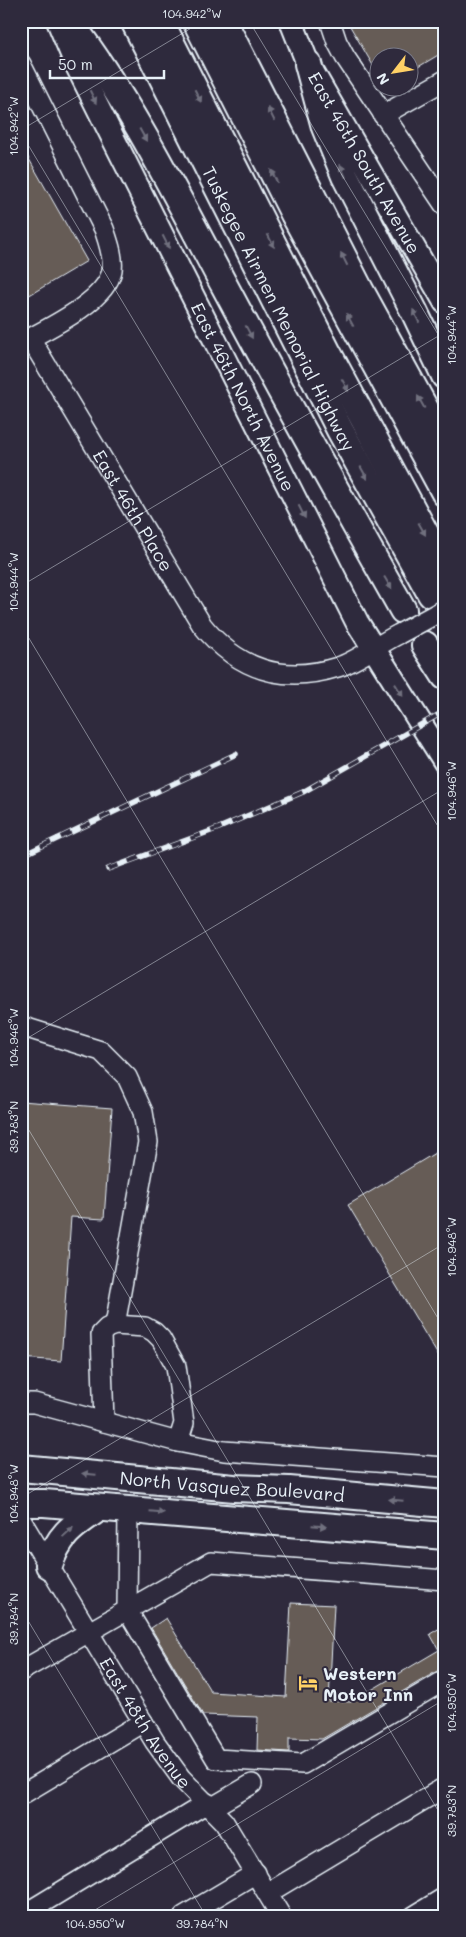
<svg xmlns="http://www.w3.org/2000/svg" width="466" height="1937" viewBox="0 0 466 1937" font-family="Mali,sans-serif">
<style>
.building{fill:#665b56;stroke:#e8f1f8}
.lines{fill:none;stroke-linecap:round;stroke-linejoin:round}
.minor-casing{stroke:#e8f1f8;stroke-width:22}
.major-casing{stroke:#e8f1f8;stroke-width:26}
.highway-casing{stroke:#e8f1f8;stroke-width:30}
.minor{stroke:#2f2a3d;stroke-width:19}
.major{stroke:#2f2a3d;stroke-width:22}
.highway{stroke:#2f2a3d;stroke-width:26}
.rail-casing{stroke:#e8f1f8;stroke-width:5.5}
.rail{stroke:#2f2a3d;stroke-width:4;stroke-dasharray:11;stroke-linecap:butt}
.minor-bridge-casing{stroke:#e8f1f8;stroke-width:22;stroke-linecap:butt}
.minor-bridge{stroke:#2f2a3d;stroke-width:19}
.oneway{fill:#70707e}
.ticks{fill:none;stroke:#e8f1f8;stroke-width:1;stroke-opacity:0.45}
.labels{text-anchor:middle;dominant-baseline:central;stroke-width:4;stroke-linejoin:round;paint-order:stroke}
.street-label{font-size:18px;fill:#e8f1f8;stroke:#2f2a3d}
.poi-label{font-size:18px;font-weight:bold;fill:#e8f1f8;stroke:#2f2a3d;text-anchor:start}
.neatline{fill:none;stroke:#e8f1f8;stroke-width:2}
.ticks-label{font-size:12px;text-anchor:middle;fill:#e8f1f8}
</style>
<rect width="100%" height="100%" fill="#2f2a3d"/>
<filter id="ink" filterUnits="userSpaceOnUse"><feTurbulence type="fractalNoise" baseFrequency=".02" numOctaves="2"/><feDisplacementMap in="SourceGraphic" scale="10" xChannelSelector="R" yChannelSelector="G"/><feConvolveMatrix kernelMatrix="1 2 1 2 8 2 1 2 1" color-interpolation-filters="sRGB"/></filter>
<g filter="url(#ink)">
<path class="building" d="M347,21H445V51L408,73V58H378V74Z
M21,145L87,261L21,300Z
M21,1101L112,1108L104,1219L71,1217L61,1361L21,1358Z
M445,1147V1367L348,1205Z
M291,1603L334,1605L329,1701L351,1702L439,1650L430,1634L445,1625V1669L439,1670L322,1739L289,1738V1752L257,1750L258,1717L203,1715L151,1628L166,1618L211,1692L286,1697Z"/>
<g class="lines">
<g class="minor-casing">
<g id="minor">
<path d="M330,21L337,42L345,57L445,206"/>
<path d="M21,64L104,229C108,241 114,257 112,270C107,301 47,329 21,343"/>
<path d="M383,115L445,80"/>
<path id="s1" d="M30,338L202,625C238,670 283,684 338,667C355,662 381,643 399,634"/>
<path d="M21,1029L27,1028L101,1051L127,1077L143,1112L148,1142L115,1325"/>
<path d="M21,1403H34L178,1442L224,1451L445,1467"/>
<path d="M104,1422L101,1334L107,1328L115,1325L145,1327L154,1332L161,1339L176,1366L184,1423L178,1442"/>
<path d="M128,1510L127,1610L216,1759L303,1764L445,1680"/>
<path id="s2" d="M21,1520L155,1742L181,1778L224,1822L281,1916"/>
<path d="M21,1671L211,1562L445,1580"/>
<path d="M21,1795L143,1722"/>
<path d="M211,1808L252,1784"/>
<path d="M268,1893L445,1787"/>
<path d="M21,1916L207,1803"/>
<path d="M184,1916L256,1873"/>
<path d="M414,1916L445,1897"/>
</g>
</g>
<g class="major-casing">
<g id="major">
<path id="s3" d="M58,21L76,64L113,138L357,622L445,762"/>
<path id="s4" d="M291,21L308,64L445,302"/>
</g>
</g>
<g class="highway-casing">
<g id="highway">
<path d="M69,21C131,103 176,195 224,285C282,394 342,502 403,610"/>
<path id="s5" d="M134,21L340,430L431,594"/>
<path d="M160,21L328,353L445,570"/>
<path d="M196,21L294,214L445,493"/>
<path d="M223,21L360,290L445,445"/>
<path d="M308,64L325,127L345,176L414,311L445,376"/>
<path d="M425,645L445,676"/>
<path id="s6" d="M21,1468L234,1488L289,1490L445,1504"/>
<path d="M21,1503H44L445,1536"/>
<path d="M49,1565C59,1534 73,1526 99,1508"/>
</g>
</g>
<use href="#minor" class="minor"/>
<use href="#major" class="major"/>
<use href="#highway" class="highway"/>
<g class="rail-casing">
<path id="rail" d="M21,856L236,754
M108,869L219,828L303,792L445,711"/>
</g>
<use href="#rail" class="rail"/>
<g class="minor-bridge-casing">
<path id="minor-bridge" d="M399,634L445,609"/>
</g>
<use href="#minor-bridge" class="minor-bridge"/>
</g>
<defs><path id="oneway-solid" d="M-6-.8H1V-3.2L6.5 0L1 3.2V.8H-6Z" transform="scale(1.25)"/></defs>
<g class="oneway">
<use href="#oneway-solid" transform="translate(198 96) rotate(63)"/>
<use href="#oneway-solid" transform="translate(93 97) rotate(64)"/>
<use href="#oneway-solid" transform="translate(271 114) rotate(-117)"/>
<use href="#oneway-solid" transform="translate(143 135) rotate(61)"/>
<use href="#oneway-solid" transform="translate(343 171) rotate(-114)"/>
<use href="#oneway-solid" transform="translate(274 176) rotate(-117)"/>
<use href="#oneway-solid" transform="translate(271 241) rotate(63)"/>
<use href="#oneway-solid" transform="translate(166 242) rotate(63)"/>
<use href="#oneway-solid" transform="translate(344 259) rotate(-117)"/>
<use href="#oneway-solid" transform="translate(416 316) rotate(-116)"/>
<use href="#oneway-solid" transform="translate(350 320) rotate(-118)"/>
<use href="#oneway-solid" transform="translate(249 332) rotate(62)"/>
<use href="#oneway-solid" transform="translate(345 385) rotate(62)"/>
<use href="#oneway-solid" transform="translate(421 402) rotate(-119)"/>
<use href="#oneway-solid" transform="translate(364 473) rotate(61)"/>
<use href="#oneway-solid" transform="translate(302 512) rotate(63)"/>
<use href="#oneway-solid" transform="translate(422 529) rotate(61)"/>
<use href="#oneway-solid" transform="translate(388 583) rotate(59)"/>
<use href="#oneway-solid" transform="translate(399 690) rotate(58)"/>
<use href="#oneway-solid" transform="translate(89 1474) rotate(-175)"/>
<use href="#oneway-solid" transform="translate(396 1500) rotate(-175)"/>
<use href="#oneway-solid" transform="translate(157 1512) rotate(5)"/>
<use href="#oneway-solid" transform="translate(319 1526) rotate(5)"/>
<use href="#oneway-solid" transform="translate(68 1532) rotate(-43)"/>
</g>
</g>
<path class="ticks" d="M249,21L445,346M21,130L203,21M21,133L445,838M21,586L445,332M21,625L445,1330M21,1042L445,788M21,1117L445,1822M21,1498L445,1243M21,1609L206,1916M85,1916L445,1699"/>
<defs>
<g id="hotel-bare" transform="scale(1.5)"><path d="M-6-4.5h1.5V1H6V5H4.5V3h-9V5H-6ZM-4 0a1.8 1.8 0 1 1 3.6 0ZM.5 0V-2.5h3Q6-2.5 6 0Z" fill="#ffd166" stroke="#2f2a3d" stroke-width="2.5" paint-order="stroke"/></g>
</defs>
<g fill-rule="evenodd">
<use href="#hotel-bare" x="308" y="1683"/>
</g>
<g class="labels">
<g class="street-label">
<text stroke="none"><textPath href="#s4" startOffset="160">East 46th South Avenue</textPath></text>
<text stroke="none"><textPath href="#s5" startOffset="322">Tuskegee Airmen Memorial Highway</textPath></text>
<text stroke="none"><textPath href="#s3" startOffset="419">East 46th North Avenue</textPath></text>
<text stroke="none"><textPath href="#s1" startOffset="201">East 46th Place</textPath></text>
<text stroke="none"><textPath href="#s6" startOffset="212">North Vasquez Boulevard</textPath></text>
<text stroke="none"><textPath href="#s2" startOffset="238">East 48th Avenue</textPath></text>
</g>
<g class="poi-label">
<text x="323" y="1673">Western<tspan x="323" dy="21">Motor Inn</tspan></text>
</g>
</g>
<rect width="466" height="1937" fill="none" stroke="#2f2a3d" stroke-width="55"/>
<g transform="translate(394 72) rotate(239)"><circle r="24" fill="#2f2a3d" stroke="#797a88"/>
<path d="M0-4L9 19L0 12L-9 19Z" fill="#ffd166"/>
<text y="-8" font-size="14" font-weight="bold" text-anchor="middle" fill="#e8f1f8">N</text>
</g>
<path d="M50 70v8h114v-8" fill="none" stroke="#e8f1f8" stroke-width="2.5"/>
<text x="58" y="70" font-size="15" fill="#e8f1f8" stroke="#2f2a3d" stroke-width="4" paint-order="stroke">50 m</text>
<rect x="28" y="28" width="410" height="1882" class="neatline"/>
<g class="ticks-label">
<text x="192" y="18">104.942°W</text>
<text transform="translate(14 126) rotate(-90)" y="4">104.942°W</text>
<text transform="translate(452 335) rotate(-90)" y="4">104.944°W</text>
<text transform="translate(14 582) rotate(-90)" y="4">104.944°W</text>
<text transform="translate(452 791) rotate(-90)" y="4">104.946°W</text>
<text transform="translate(14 1038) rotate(-90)" y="4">104.946°W</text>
<text transform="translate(14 1127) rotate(-90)" y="4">39.783°N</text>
<text transform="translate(452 1247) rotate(-90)" y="4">104.948°W</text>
<text transform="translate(14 1494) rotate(-90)" y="4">104.948°W</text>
<text transform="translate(14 1619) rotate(-90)" y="4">39.784°N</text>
<text transform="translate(452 1703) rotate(-90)" y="4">104.950°W</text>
<text transform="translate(452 1811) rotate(-90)" y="4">39.783°N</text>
<text x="95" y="1928">104.950°W</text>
<text x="202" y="1928">39.784°N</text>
</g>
</svg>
